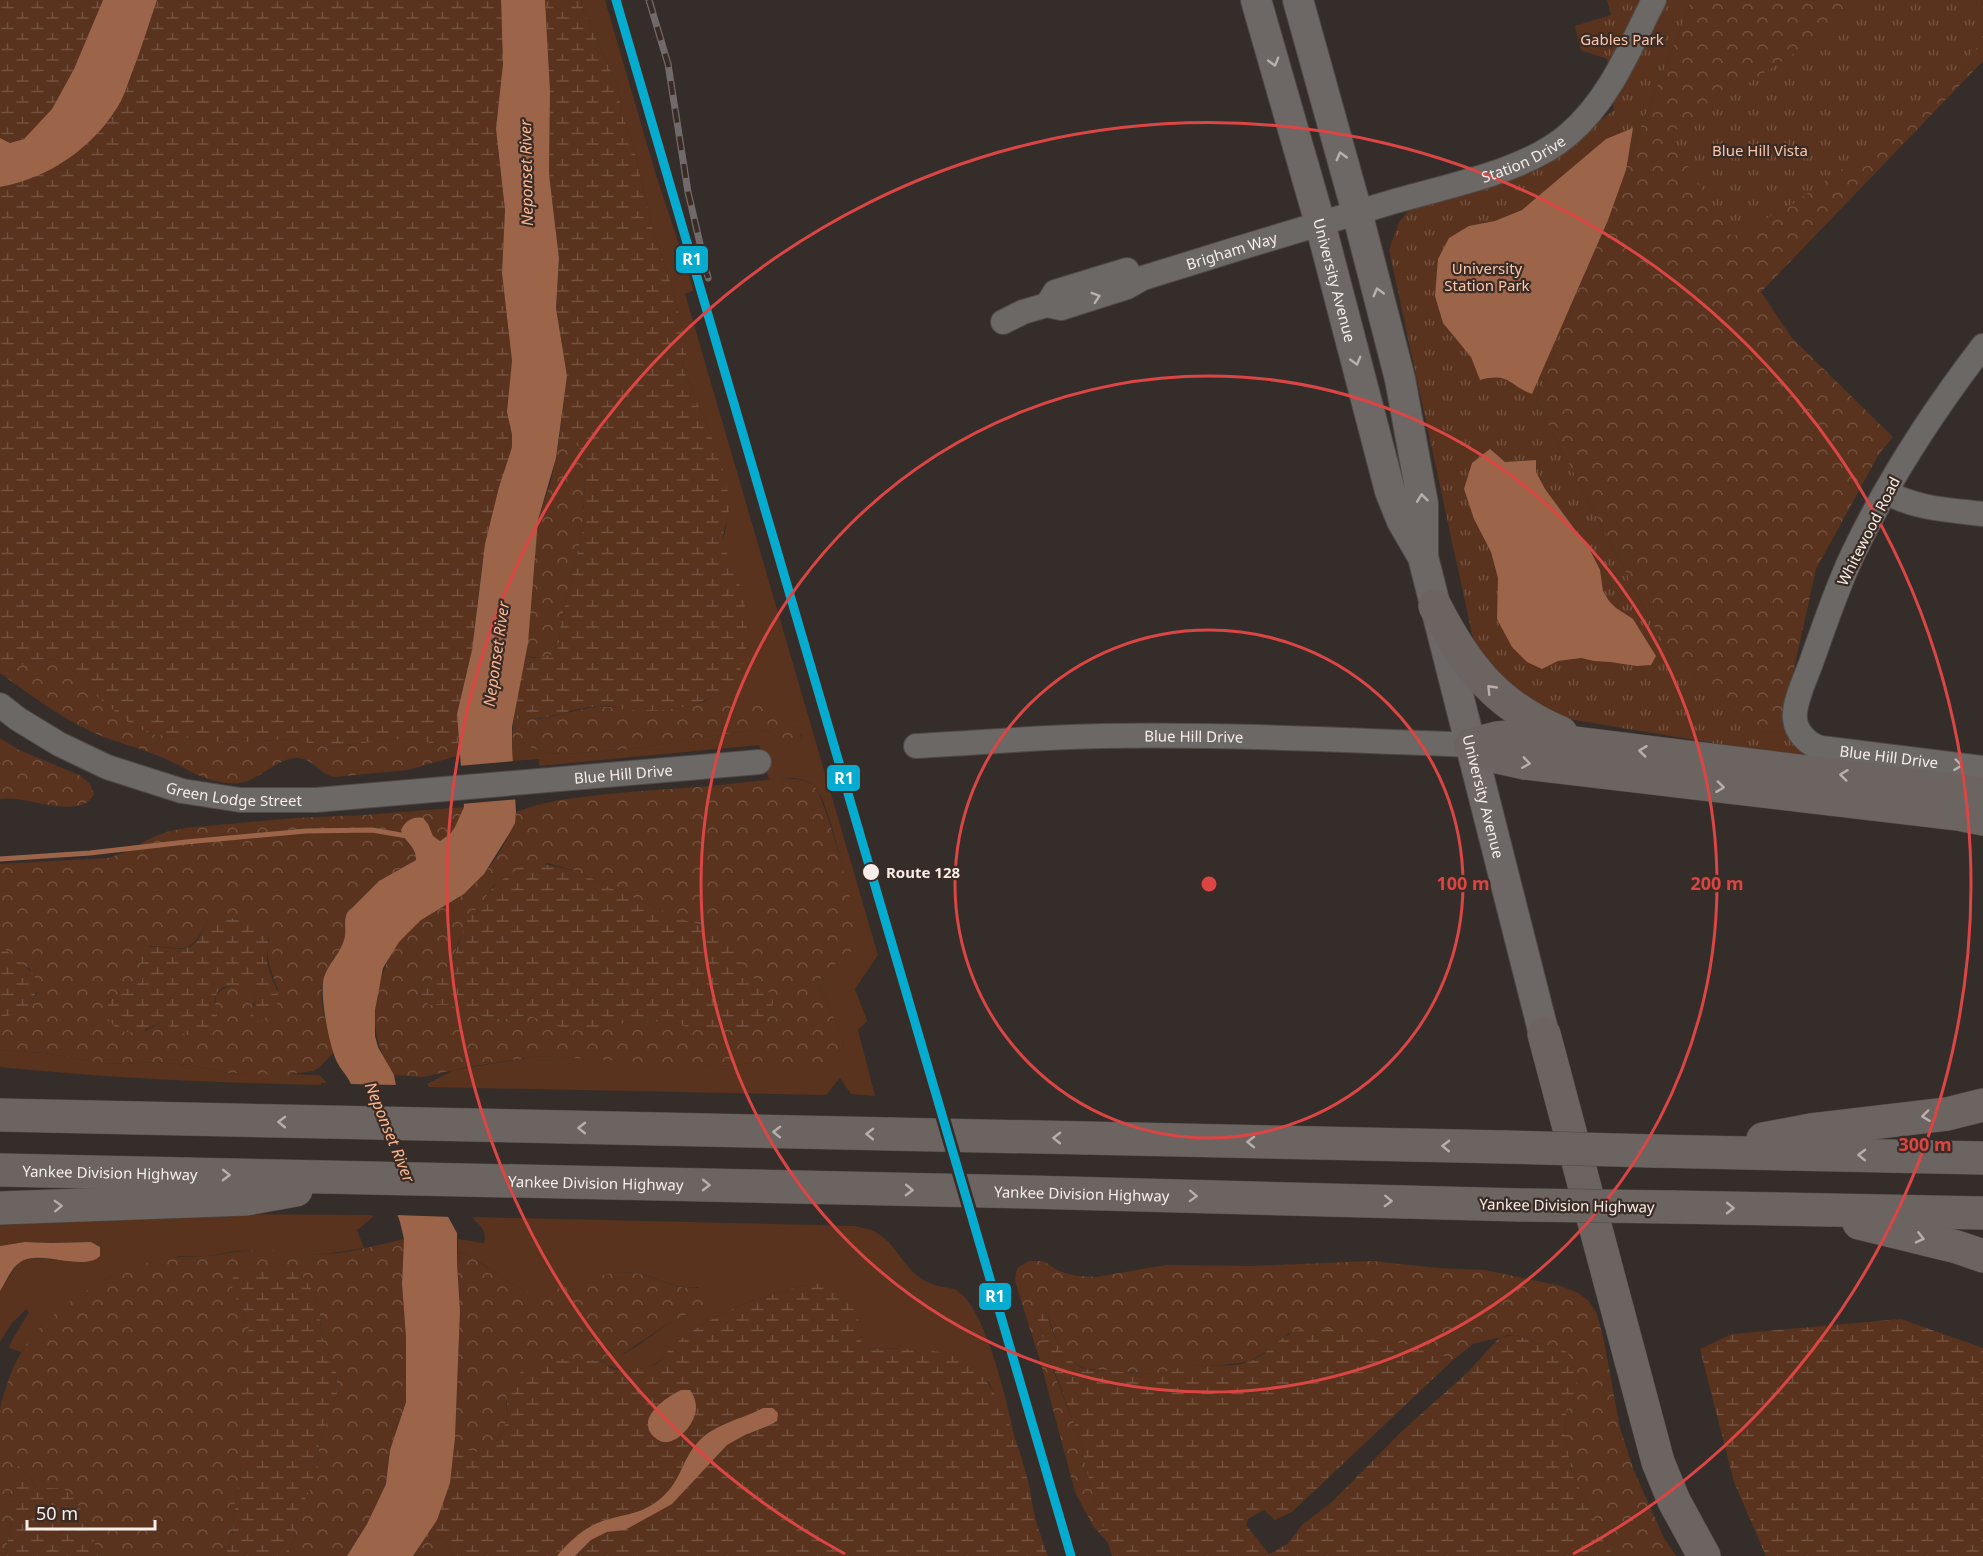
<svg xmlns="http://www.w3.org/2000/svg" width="1983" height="1556" viewBox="0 0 1983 1556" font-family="'Noto Sans',sans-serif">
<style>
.green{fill:#59331e}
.forest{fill:url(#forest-crowns);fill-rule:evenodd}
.wetland{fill:url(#wetland-marsh)}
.park{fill:url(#park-tufts)}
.water{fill:#9c6549}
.pier{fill:#352d2a}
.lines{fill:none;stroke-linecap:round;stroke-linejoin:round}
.stream{stroke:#9c6549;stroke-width:5}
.minor-casing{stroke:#4f4946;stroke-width:26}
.major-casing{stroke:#4f4946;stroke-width:32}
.highway-casing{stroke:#4f4946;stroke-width:34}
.minor{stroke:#6b6866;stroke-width:24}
.major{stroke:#6d6866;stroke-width:30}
.highway{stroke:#6b6461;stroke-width:33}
.rail-casing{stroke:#706b6a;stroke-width:7}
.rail{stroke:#3a2c25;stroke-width:4.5;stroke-dasharray:14;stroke-linecap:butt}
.highway-bridge-casing{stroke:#4f4946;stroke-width:34;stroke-linecap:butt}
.highway-bridge{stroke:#6b6461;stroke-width:33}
.rail-1-casing{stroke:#3a2c25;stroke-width:14}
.rail-1{stroke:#06acd0;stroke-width:9}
.oneway{stroke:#b9b1ae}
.oneway2{stroke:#b8b1ae}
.oneway3{stroke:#b8afac}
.ring{fill:none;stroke:#db4645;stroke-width:3}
.stop-dot{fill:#f7ede9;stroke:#3a2c25;stroke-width:2}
.labels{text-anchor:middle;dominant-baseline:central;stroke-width:4.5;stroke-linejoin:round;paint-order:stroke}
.park-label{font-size:15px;fill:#fcc7ac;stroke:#3a2c25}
.street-label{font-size:15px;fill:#f7ede9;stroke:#3a2c25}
.stop-label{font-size:15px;font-weight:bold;fill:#f7ede9;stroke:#3a2c25;text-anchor:start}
.water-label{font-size:16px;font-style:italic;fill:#fbb692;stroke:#3a2c25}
.centre{fill:#db4645;stroke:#3a2c25;stroke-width:3}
.ring-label{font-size:18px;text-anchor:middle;font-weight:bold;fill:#db4645;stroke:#3a2c25;stroke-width:4.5;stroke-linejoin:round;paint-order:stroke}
.line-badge{stroke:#3a2c25;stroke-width:2}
.badge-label{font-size:16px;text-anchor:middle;font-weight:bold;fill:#fff}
</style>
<defs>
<pattern id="forest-crowns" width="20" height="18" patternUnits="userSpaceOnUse" patternTransform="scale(1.5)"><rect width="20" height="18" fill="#59331e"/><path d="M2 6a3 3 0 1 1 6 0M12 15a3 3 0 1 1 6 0" fill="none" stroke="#72513f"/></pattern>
<pattern id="wetland-marsh" width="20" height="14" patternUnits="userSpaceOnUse" patternTransform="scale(1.5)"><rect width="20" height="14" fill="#59331e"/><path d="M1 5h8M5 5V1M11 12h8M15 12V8" fill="none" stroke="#72513f"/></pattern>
<pattern id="park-tufts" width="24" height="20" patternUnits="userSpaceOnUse" patternTransform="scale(1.5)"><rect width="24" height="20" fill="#59331e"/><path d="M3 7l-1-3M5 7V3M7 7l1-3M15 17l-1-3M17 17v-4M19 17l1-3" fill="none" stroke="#72513f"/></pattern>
</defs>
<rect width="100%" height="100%" fill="#352d2a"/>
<path class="green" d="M581,0H605L656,175L694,290L685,294L878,955L855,989L867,1021L858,1030L875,1096L851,1094L840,1078L826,1095L429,1087L427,1084L454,1070L539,1056L721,1066L768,1061H783L837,1053L843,1047L844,1038L818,985L821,974L829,968L855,925C849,898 831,802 814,786C803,775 782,778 769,780L759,745L539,766V759L512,761V737L532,748L548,753L565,754L631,749L751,730C756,730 762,730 766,731C781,734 786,750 801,740L802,734L742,703L703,702L722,691L723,540C742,476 700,422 682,362L686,355V345L672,287L651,224L633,144L622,113L617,85L586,16Z
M0,1050L44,1053L101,1063L126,1064L154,1062L192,1065L227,1073L319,1075L327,1083H321V1085C217,1083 112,1078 9,1068L0,1067Z
M229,1214L372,1215L373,1217L357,1230L364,1248L325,1254L304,1255L261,1250L237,1251L207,1256H182L147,1262L109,1277L82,1293L41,1326L21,1352L9,1348L12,1340L29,1312L26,1309L12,1323L0,1342V1291L18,1263L29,1258L82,1261L100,1247L91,1242L52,1243L25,1242L0,1246V1223Z
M472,1217L855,1226C862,1228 871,1229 877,1233C893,1242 901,1261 914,1273C923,1281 932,1285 943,1287C947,1288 953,1288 956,1290C987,1308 1008,1408 1016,1442L989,1382L903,1349L861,1348L860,1331L820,1283C772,1291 724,1308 684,1337C677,1343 660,1362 655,1364C638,1370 617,1374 603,1361C627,1356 645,1340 665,1326C676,1319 688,1314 699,1308L698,1287C672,1291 650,1271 623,1272C596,1273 552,1298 530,1292C503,1284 485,1260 458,1252V1239L484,1243C488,1231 479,1225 472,1217Z"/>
<path class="forest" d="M1690,0H1983V61L1761,292L1792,338L1893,437L1879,454L1816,569L1786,705L1788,730L1765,734L1722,702L1665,647L1536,401L1638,133L1688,10Z
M571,442C580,446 584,451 586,460L582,534L561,621L559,642L557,649L551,655L543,658L525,656L538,520L551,481L558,447L564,443Z
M45,659L58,660L72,669L95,695L133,726L152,734L228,743L291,739L327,747L407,738L446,746L460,755L408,770L334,777C320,774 313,759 299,758C274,756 258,787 228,783C199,780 186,767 161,757C138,747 114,742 92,732C60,717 32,696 4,676L28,661Z
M703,702C730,701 805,699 801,740C786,750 781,734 766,731C762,730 756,730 751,730L631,749L565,754L548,753L532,748L512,737L514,718L539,719L598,706L652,711L680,708Z
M0,738L19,750L79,775L90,784L94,794C81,822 25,794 0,799Z
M781,778C792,779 807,778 815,787C827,803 860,923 856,941C852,961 825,962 818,985L844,1038L843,1047L837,1053L829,1059L817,1064H802L768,1061L721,1066L690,1065L539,1056L468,1067L423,1077L394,1075C377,1049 372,1027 377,997C384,959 399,932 433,911C444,905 456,901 465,893C486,876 512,839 516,812C553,798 591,796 629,792C680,788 730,785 781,778ZM547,863L579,872L598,882L684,920L716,929L738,957L744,969L760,984L771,1014L764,1021L749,1028L696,1030L664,1019L624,1023L598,1030L530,1016L501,1019L471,1015L450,1004L430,1005L424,1001L420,994L422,987L444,971L453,958L459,941L494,885Z
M464,807C459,821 454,834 440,841L433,836L406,841L416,853V860L379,881L347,913C343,922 347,931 344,941C340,953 330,962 325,974C315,998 329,1028 333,1053L319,1068L313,1071L285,1075L227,1073L192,1065L154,1062L126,1064L101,1063L44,1053L0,1050V1017C20,1013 25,1011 37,993L30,969C17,961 7,955 0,942V864L108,858L129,851L149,839L166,832L185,828L294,818L366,815ZM234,918L259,925L269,939C264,959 272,972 278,990L251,1008L256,1001L253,991C240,983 227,983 216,995L215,1008L188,1035L162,1022L146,1031L109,1000L142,981L143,974L140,959L150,946C188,948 187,956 208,922Z
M404,1239L402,1284L406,1338V1402L390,1450L386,1484L367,1524L347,1556H287L294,1540L297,1516L318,1465L319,1442L337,1395L336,1369L321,1335L320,1313L311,1288L301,1274L234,1296L243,1309L249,1329L246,1347L241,1424V1467L235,1506L232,1537L225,1556H99L76,1500L52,1488L38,1489L19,1466L14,1482L13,1512L5,1556H0V1408C5,1389 11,1370 21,1353C42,1314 105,1273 148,1262C167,1256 186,1257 206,1256C224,1255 242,1250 260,1250C283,1250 305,1256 328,1254C354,1252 379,1245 404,1239Z
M458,1252C482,1259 515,1292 534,1292C565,1293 592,1273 623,1272C643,1272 658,1281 676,1286C689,1290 695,1285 707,1292L708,1299L699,1308L666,1325L615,1359L603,1361L587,1360L506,1401C506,1405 508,1411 507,1416C506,1430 491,1455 474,1453C465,1452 460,1445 455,1438L460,1311L457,1263Z
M1029,1261H1043L1059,1271L1076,1276L1096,1277L1166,1265L1251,1266L1372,1261L1438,1268L1485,1270L1561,1286L1578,1293L1589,1301L1597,1314L1604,1341L1620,1428L1634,1471L1664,1538L1676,1556H1613L1572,1473L1565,1437L1566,1414L1577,1392L1555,1346L1536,1343L1517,1335H1509L1473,1344L1452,1361C1428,1345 1404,1344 1376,1341C1368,1340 1361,1336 1353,1336C1331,1334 1309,1334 1288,1333L1270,1349L1248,1362L1221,1365L1188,1366L1158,1374L1087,1369L1071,1362L1060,1350L1045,1308L1037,1319L1056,1378L1077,1431L1093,1495L1109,1544L1093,1526L1075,1492L1041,1364L1015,1281L1017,1268Z
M425,1537C442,1537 448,1538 452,1556H413Z"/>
<path class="wetland" d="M0,0H103L74,69L52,109L24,139L10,143L0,138Z
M157,0H501L503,64L498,150L505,210L502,273L512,361L509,426L512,435V447L499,487L482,565L472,650L457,714L460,755L446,746L407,738L327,747L291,739L228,743L152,734L133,726L95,695L72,669L58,660L45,659L28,661L4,676L0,673V187C55,175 103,141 127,88Z
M545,0H581L586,16L617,85L622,113L633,144L651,224L672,287L686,345V355L682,362C696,410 726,453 729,504C730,518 723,528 723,539C723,549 737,575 740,586C750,619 754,670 722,691C695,709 661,713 630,710C620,709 609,705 599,706C568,708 546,723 514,718L525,656L534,658L551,655L557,649L559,642L561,621L582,534L586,461C582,446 572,437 558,447L567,376L556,308L559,258L549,174L550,91Z
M535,862L579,872L598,882L684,920L716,929L732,943L744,969L771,994L773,1002L771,1014L764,1021L749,1028L696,1030L664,1019L624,1023L598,1030L580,1031L563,1028L530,1016L501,1019L471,1015L450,1005H430L424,1001L420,993L422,987L444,971L453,959L467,921L495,885L523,865Z
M217,918C232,918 257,918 266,932C271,940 266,950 267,960C270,986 294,1000 260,1022L254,1020L250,1015L256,1001L253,991C242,985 222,981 216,995C212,1003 218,1011 217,1019C216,1031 198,1038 187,1035C178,1033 171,1026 162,1022L137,1033L118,1031L106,1016C107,992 124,993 142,981C144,969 136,957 143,946L181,949L190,947L197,941L208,922Z
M0,942C12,963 51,972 32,1000C24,1013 14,1015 0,1017Z
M256,1268L290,1270L301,1274L311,1288L320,1313L321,1335L336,1369L337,1395L319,1442L318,1465L313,1483L297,1516L294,1540L287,1556H225L232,1537L235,1506L241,1467L239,1372L249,1329L243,1309L234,1296L231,1280L241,1270Z
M820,1283C858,1288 859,1316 862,1348C888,1349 928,1348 953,1355C994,1366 1018,1443 1028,1481C1031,1491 1031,1502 1034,1512C1037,1527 1043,1542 1048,1556H575L591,1540L607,1532L625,1530L703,1470L727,1445L745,1435L768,1426L763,1408C742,1419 714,1424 698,1442C680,1462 681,1485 656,1502C638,1515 620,1514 600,1522C583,1528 568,1543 557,1556H452C448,1538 442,1537 425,1537C448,1504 450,1477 455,1438C476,1467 502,1445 507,1417C509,1409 505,1400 507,1390C509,1386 513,1379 517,1375C539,1356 573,1357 600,1361C605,1362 607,1365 611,1368C619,1372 633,1369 642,1367C646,1366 652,1366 656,1364C661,1362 664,1355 668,1351C673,1346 679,1340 685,1336C725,1308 772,1291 820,1283Z
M1040,1305L1045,1307C1052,1331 1059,1361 1086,1369C1094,1371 1104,1370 1113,1371C1127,1372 1144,1375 1158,1373C1169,1372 1179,1367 1189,1366C1208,1364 1230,1368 1248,1362C1273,1353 1278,1332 1307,1329C1334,1326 1349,1336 1374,1340C1406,1346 1422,1341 1452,1361L1292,1512L1275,1520L1264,1510L1248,1519L1246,1525L1269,1554L1287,1544L1303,1524L1332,1502L1402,1431L1467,1373L1500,1337L1517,1335L1536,1343L1555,1346L1567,1352L1578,1373L1577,1392L1566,1414L1565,1437L1572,1473L1613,1556H1112L1093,1495L1077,1431L1048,1354L1037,1318L1036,1308Z
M1901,1319L1983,1348V1556H1766L1734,1482L1700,1349L1732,1334Z
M18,1465L38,1489C47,1488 59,1487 67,1491C80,1499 94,1541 99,1556H5L13,1512L14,1482Z"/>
<path class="park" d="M1607,0H1690L1688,10L1638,133L1536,401L1665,647L1722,702L1765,734L1788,730L1816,760L1532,713L1474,643L1389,250L1399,222L1412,207L1542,165L1614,110L1607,59L1581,50L1575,26L1611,15Z
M1860,0H1983V42L1887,137L1794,203L1732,237L1668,135L1824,34Z"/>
<path class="water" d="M103,0H157C149,23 142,47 133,70C129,80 126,91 121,101C96,146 50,178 0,187V138L10,143L24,139L52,109L74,69Z
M501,0H545L550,91L549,174L559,258L556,308L567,376L556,458L538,520L528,643L512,727V748L516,812L515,823L509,834L484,874L464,894L421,920L399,942L383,968L375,1010V1036L378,1047L394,1075L398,1097L434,1191L457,1233V1263L460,1311L455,1438L450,1483L437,1520L413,1556H347L367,1524L386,1484L390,1450L406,1402V1338L402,1284L404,1239L400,1222L351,1084C347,1075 340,1069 336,1060C329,1044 319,994 324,977C328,964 340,954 344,940C347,931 343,922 347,913L379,881L416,860C417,847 404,842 401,830C405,821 413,816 423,818L428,824L433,836L440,841L450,834L455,827L464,807L457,714L472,650L485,544L499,487L512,447V435L507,412L512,361L502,273L505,210L496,129L503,64Z
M1633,128L1626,170L1608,220L1532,394C1509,386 1510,372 1480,380L1471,357L1443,323L1435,296L1438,259L1449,238L1469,226L1495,221L1522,210L1606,139Z
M1490,449L1505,462L1536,460V472L1545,489L1590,550L1600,570L1603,591L1609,601L1616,608L1633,619L1656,656L1651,665L1637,666L1610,662L1594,661L1581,658L1558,661L1542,669L1527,662L1512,647L1497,619L1498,578L1491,552L1474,519L1464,489L1472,463Z
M25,1242L52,1243L91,1242L100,1247V1256C84,1272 42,1250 22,1261C12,1266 6,1282 0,1291V1246Z
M681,1390H690C694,1396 696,1401 696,1408C696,1422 679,1444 663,1442C659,1441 655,1438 652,1435C637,1416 667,1397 681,1390Z
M763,1408H773L778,1413L777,1421L768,1426L745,1435L727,1445L672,1504L625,1530L607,1532L591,1540L575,1556H557C568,1543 583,1528 600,1522C620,1514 637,1516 656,1502C681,1485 680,1462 698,1442C714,1424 742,1419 763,1408Z"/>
<path class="pier" d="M515,761L520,799L461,804L458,766Z
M348,1084L399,1085L401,1096L417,1143L437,1189L452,1217L395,1215L359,1121Z"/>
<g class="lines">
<path class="stream" d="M0,859L90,853L186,842L306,831L372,830L407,836"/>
<g class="minor-casing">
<g id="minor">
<path d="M1047,305L1055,292L1127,270"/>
<path id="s1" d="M1003,322L1023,312L1047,305L1061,308L1127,287L1143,278C1226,252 1308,227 1392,202C1446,186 1526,172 1569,134C1610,99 1630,47 1654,0"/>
<path id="s2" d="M1983,346C1933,411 1887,482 1852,556C1836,590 1824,627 1811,663C1806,677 1793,704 1795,719C1796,733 1809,745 1821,748L1983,768"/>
<path d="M1886,492C1916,509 1950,510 1983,514"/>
<path id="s3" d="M0,705L18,719L59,744L107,767L182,791L240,800H316L759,762"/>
<path id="s4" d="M916,746C978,743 1040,737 1102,736C1225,734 1348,740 1471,745"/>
</g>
</g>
<g class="major-casing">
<g id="major">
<path id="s5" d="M1256,0L1320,223L1390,491L1402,521L1423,557L1544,1034"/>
<path d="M1298,0L1357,212L1400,379L1423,504V557"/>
</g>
</g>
<g class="highway-casing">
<g id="highway">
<path d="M1435,606C1466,667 1497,706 1561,733"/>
<path d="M1471,745L1497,757L1524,763L1958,814L1983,819"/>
<path d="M1471,745L1497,738L1519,736L1983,794"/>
<path d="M1544,1034L1658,1462L1674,1501L1704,1556"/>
<path d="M0,1115L1505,1147"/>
<path d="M1763,1139L1811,1130L1947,1114L1983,1105"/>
<path d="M1653,1151L1983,1158"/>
<path id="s6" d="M0,1170L1029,1192L1520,1205"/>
<path d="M1671,1207L1983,1213"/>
<path d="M0,1208L246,1199L296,1190"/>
<path d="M1859,1223L1957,1247L1983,1256"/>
</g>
</g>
<use href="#minor" class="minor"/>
<use href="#major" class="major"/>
<use href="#highway" class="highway"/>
<g class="rail-casing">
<path id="rail" d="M649,0L668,64L688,192L708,278"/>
</g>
<use href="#rail" class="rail"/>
<g class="highway-bridge-casing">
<path id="highway-bridge" d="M1505,1147L1653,1151
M1520,1205L1671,1207"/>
</g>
<use href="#highway-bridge" class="highway-bridge"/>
<g class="rail-1-casing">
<path id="rail-1" d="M616,0L1071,1556"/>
</g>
<use href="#rail-1" class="rail-1"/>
</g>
<defs><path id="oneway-chevron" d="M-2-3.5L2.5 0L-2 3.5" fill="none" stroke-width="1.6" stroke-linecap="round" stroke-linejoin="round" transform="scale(1.5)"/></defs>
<g class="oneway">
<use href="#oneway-chevron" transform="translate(1274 62) rotate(74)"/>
<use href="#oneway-chevron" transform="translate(1341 156) rotate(-105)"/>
<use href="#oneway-chevron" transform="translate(1378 292) rotate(-105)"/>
<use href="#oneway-chevron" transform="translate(1356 361) rotate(75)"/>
<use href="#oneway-chevron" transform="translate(1422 498) rotate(-97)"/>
</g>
<g class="oneway2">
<use href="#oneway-chevron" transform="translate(1096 297) rotate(-18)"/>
<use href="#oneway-chevron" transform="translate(1958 765) rotate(7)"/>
</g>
<g class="oneway3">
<use href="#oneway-chevron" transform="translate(1491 689) rotate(-134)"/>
<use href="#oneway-chevron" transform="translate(1643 751) rotate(-173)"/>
<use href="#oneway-chevron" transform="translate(1526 763) rotate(8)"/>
<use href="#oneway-chevron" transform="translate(1844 775) rotate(-173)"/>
<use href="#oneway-chevron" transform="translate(1720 787) rotate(7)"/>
<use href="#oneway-chevron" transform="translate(1926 1116) rotate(173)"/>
<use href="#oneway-chevron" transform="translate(282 1122) rotate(-179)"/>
<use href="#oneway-chevron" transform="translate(582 1128) rotate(-179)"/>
<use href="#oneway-chevron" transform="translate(777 1132) rotate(-179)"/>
<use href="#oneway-chevron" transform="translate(870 1134) rotate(-179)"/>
<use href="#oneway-chevron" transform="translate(1057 1138) rotate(-179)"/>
<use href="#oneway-chevron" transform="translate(1251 1142) rotate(-179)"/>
<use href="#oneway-chevron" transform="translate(1446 1146) rotate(-179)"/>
<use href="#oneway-chevron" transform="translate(1862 1155) rotate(-179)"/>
<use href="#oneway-chevron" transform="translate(226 1175) rotate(1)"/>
<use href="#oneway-chevron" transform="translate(706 1185) rotate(1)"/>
<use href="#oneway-chevron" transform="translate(909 1190) rotate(1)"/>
<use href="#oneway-chevron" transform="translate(1193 1196) rotate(2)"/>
<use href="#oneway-chevron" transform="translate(1388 1201) rotate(2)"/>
<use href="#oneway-chevron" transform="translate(58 1206) rotate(-2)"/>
<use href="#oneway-chevron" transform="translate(1730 1208) rotate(1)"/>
<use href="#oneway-chevron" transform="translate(1920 1238) rotate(14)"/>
</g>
<g class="ring">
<circle cx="1209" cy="884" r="254"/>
<circle cx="1209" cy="884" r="508"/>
<path d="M845 1554A762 762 0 1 1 1573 1554"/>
</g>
<circle class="stop-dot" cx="871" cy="872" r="9"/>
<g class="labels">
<g class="park-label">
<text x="1622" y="39">Gables Park</text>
<text x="1760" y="150">Blue Hill Vista</text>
<text x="1487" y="268">University<tspan x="1487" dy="17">Station Park</tspan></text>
</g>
<g class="street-label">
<text stroke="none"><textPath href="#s1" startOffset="548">Station Drive</textPath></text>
<text stroke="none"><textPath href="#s1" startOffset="242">Brigham Way</textPath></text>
<text stroke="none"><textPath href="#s5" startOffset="291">University Avenue</textPath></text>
<text transform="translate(1868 531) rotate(-63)">Whitewood Road</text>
<text stroke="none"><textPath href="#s4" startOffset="278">Blue Hill Drive</textPath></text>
<text stroke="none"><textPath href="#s2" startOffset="531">Blue Hill Drive</textPath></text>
<text stroke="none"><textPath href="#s3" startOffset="646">Blue Hill Drive</textPath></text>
<text stroke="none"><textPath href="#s3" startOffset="255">Green Lodge Street</textPath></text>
<text stroke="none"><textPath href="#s5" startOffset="830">University Avenue</textPath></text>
<text stroke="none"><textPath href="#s6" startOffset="110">Yankee Division Highway</textPath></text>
<text stroke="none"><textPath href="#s6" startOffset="596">Yankee Division Highway</textPath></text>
<text stroke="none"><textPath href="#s6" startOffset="1082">Yankee Division Highway</textPath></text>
<text transform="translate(1567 1205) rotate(1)">Yankee Division Highway</text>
</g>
<g class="stop-label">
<text x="886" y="872">Route 128</text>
</g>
<g class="water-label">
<text transform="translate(526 173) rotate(-91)">Neponset River</text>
<text transform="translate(496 654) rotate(-82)">Neponset River</text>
<text transform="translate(390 1132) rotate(68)">Neponset River</text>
</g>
</g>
<circle cx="1209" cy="884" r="9" class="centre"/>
<g class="ring-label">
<text x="1463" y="890">100 m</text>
<text x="1717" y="890">200 m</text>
<text x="1925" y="1151">300 m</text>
</g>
<g class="line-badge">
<rect x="675" y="245" width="34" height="29" rx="6" fill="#06acd0"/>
<rect x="826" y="764" width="35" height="28" rx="6" fill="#06acd0"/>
<rect x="978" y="1282" width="34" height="29" rx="6" fill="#06acd0"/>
</g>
<g class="badge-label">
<text x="692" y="265">R1</text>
<text x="844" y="784">R1</text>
<text x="995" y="1302">R1</text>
</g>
<path d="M27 1520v9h128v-9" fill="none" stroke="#f7ede9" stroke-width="3"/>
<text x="36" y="1520" font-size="18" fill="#f7ede9" stroke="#3a2c25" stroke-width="4.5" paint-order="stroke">50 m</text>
</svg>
